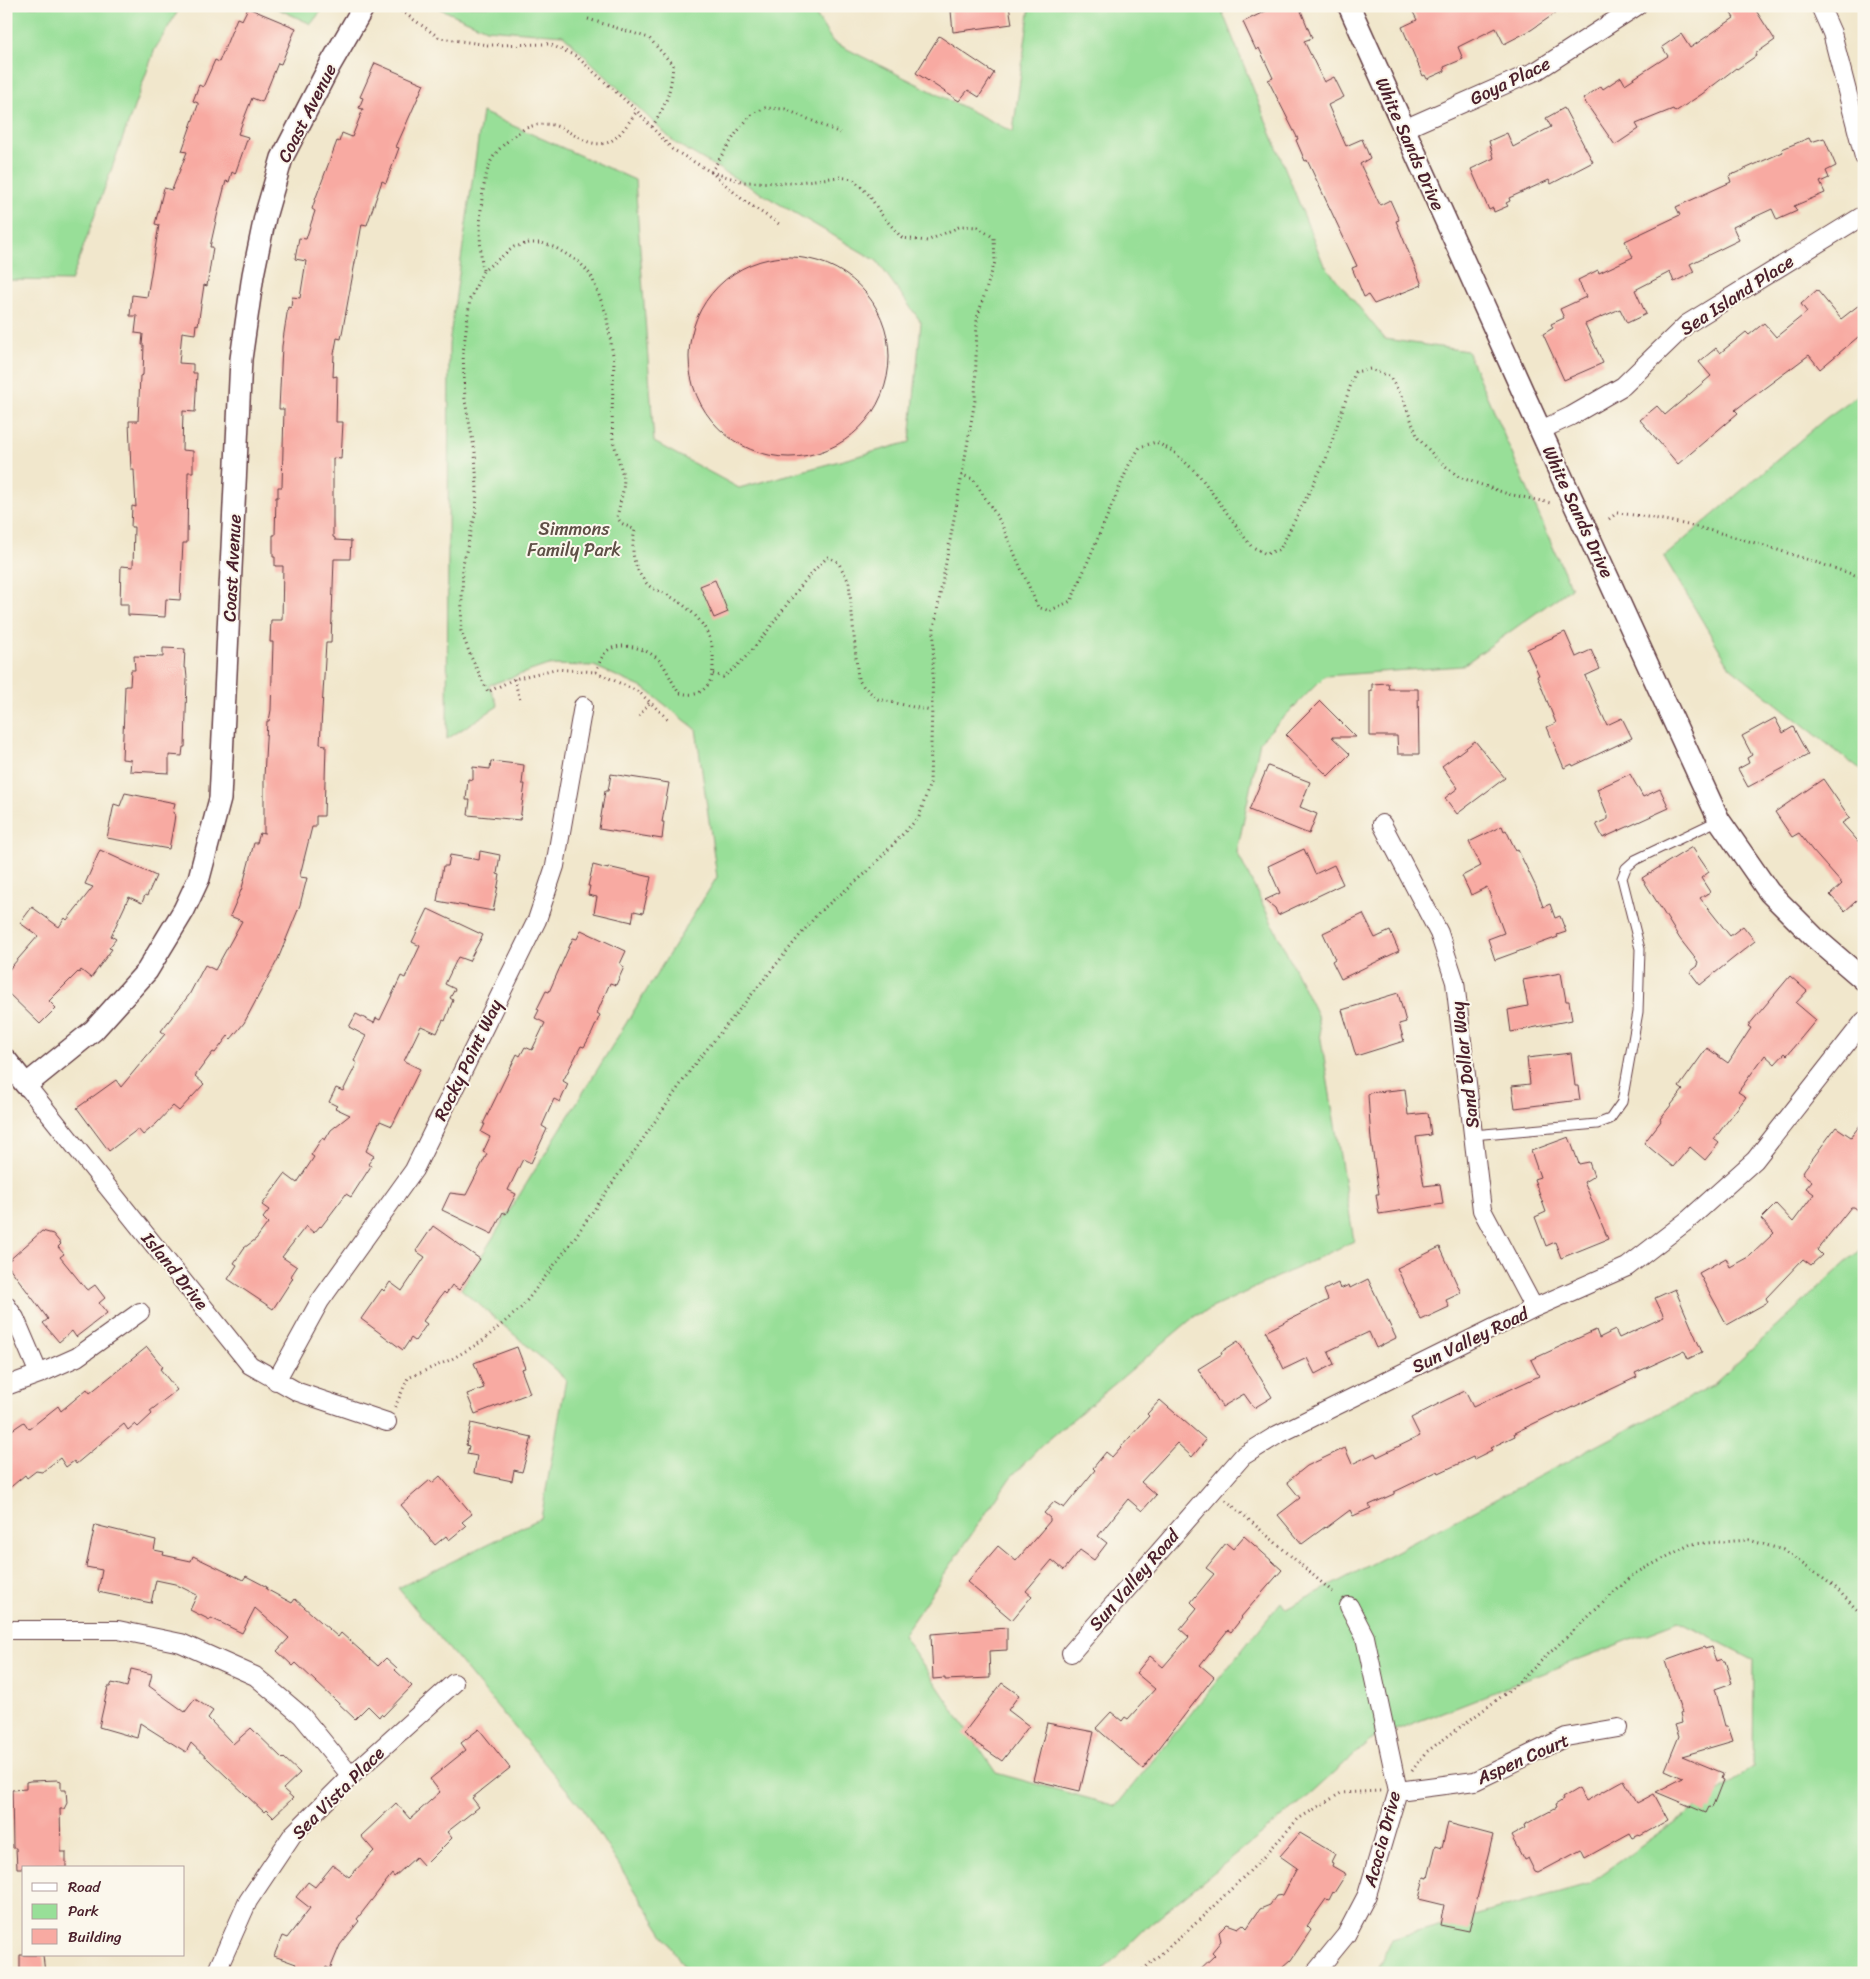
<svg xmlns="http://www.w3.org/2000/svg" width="1870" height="1979" viewBox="0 0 1870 1979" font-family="Sriracha,sans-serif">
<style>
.green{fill:#98df98;stroke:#717f62}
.building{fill:#f8aaa2}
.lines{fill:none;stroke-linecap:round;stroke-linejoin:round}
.service-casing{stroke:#633d43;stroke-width:11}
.minor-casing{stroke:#633d43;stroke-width:20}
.tertiary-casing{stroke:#633d43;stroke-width:24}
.path{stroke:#633d43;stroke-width:3;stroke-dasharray:1 4;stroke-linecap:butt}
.service{stroke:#fff;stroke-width:9}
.minor{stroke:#fff;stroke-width:18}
.tertiary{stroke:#fff;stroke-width:21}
.labels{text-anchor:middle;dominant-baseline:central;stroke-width:4;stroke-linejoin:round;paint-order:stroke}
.street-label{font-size:18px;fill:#4a1f2b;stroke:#fbf7ec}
.park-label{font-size:18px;fill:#5e4f46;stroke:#fbf7ec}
</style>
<rect width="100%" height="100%" fill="#fbf7ec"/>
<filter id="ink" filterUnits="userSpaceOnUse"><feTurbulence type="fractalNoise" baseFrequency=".02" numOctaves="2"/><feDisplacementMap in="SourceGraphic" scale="10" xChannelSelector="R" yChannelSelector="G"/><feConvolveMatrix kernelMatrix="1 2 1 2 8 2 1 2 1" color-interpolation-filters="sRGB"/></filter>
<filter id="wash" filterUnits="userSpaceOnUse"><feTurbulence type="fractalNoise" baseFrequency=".0096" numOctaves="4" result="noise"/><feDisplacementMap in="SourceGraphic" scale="20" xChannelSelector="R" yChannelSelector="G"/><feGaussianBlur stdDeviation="1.12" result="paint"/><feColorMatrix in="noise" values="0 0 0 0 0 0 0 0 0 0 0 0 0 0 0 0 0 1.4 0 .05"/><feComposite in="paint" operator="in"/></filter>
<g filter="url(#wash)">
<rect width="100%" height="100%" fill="#f1e7cc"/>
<path class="green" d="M6,6H181L155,49L71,281L6,280Z
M272,6H325L311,24Z
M434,6H810L833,42L1013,132L1030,6H1220L1323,263L1385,339L1467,351L1571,588L1462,666L1325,676L1260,741L1237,852L1317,1015L1354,1241L1195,1316L1041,1446L1010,1478L903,1635L996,1773L1116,1806L1281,1602L1286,1609L1713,1385L1864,1246V1973H1375L1392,1939L1588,1884L1753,1767L1754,1660L1678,1621L1370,1740L1312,1793L1151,1923L1100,1973H688L583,1809L398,1588L541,1518L566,1379L461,1289L717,877L696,729L645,689L594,666L548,665L489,685L498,706L447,739L449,344L482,112L635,180L654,442L739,488L910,442L921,322L877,261L675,143L563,35L486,29Z
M1864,391V773L1730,667L1664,557L1826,418Z"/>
<g id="blocks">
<path class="building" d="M971,6H1009L1012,24L953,32L951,11L972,8Z
M1276,6H1299L1312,38L1304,41L1324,82L1334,77L1344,97L1328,105L1346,146L1362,139L1370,158L1360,164L1380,205L1390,200L1399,220L1396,221L1422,285L1374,304L1368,295L1364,297L1352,268L1357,266L1307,160L1305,161L1296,140L1298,139L1268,80L1273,78L1259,48L1256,50L1243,22Z
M1421,6H1566L1531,30L1504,44L1496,28L1458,47L1463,59L1444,67L1445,71L1427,79L1425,75L1423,76L1402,27L1417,20L1412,10Z
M1726,6H1753L1775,40L1755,54L1756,56L1737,69L1736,68L1702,94L1675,112L1673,109L1636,124L1639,129L1615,145L1583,99L1601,86L1603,89L1621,77L1625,84L1668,56L1662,47L1681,34L1690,48L1734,18Z
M248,8L296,28L281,64L278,63L262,102L252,98L238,134L248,137L235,174L232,172L229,182L226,181L217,216L210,247H213L207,286L204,285L198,325L196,324L195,334L182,332L179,363L193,364V373H197L195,412L183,411L182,450L193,451V472H188L187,543H183L180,600L166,599L165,617L128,615V604H120L121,566L133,567L134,527H131L132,506L136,507L134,470H131L129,421H138L140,376L143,375L144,345H142L143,334L135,333L137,316H130L132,295L147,297L159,225L155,224L164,188L172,190L187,152L182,151L198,105V103L193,101L199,85L203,87L215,60L219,62L237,18L242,20Z
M939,36L994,73L979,97L968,90L959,101L916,73Z
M375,63L424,84L396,147L399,148L386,183L382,181L367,225L362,224L341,339L337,338L334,354L333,377L337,376L336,422H343L341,459L333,458V537L335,538V540L351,541L350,559H334L331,643H326L320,744L326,745L324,816H316V827H312L300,875V877L307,878L300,905L278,959L244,1023L231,1039L228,1036L215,1053L213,1052L195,1076L204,1084L179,1111L173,1106L156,1124L143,1135L138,1129L109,1151L77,1108L116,1080L121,1087L165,1034L161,1031L189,995L205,965L215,970L242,921L230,916L242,888L254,843H257L260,833L264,834V777L267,721H269L271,710L273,642H270L271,620H282L283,566H275V557H273V535H275L276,497H278V487H282L284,409H279L282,346L288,307L291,308L292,297L300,298L306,261L295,259L299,238L306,239L315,211L312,209L315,200L337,141L339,142L342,133L352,137L363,109L359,108L363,98L360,97Z
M1564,108L1593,162L1551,184L1549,180L1509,198L1510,201L1506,203L1508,206L1494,212L1493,208L1489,210L1471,169L1494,158L1489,141L1507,133L1513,147L1551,127L1546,118Z
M1809,138L1811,142L1824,138L1836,166L1826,171L1829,178L1820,182L1825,193L1794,206L1797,211L1777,220L1772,209L1733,227L1739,240L1690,264L1694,272L1674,282L1670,272L1635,290L1646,314L1627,323L1620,309L1585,324L1603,363L1564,380L1543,334L1553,328L1551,324L1564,318L1560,309L1586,297L1578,280L1598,270L1599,273L1633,257L1625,241L1680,215L1676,207L1731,182L1729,176L1783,152L1782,149Z
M689 357a100 100 0 1 1 200 0a100 100 0 1 1-200 0Z
M1817,290L1841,319L1864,301V332L1820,369L1809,355L1735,410L1738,413L1678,464L1640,420L1657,406L1665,415L1711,376L1699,362L1716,348L1720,353L1746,332L1749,335L1764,323L1776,337L1807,312L1801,304Z
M715,580L728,612L714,618L700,586Z
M1565,632L1576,657L1591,650L1600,669L1585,676L1607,725L1622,718L1632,738L1573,766L1572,764L1564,768L1547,727L1556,723L1537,676L1539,675L1527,649Z
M163,648L185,649L184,668H186L187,678L185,747H183L182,756L169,755V773L130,771L131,760L122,759L125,686H130L131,670H135L134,656L163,657Z
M1388,683L1389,689H1418L1419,754H1398L1397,736H1370V691H1372V684Z
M1320,701L1356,737H1332L1350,754L1328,776L1286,735Z
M1775,718L1783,733L1793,727L1808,755L1748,787L1738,769L1749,763L1747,758L1752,755L1742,736Z
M1475,741L1505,778L1457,814L1445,798L1458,788L1442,766Z
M491,761L524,765L522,784H525L520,820L468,815L470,800H466L468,779L473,780V767L490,769Z
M1268,766L1310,782L1300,807L1317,814L1309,834L1249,810Z
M611,774L669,783L662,822H664L662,839L599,829L605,791H608Z
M1630,774L1643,797L1660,789L1669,808L1603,838L1596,824L1608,819V816L1597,789Z
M1823,779L1850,818L1842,823L1864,848V894L1845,911L1830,895L1842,884L1812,850L1799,833L1792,837L1775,812Z
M125,793L175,803L173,813L175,814L174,822L169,849L107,838L114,804L120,806Z
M1502,826L1504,831L1506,830L1516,851L1518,850L1536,887L1543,907L1550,904L1555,918L1560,916L1566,932L1557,935L1558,937L1495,960L1488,939L1504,933L1487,887L1471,895L1462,876L1481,866L1469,842Z
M1692,847L1709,872L1701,878L1710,892L1700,898L1730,936L1743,926L1755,941L1700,985L1690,972L1698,966L1697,964L1698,962L1680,939L1642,878Z
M1304,849L1315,874L1334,865L1343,884L1278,915L1275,908L1265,900L1280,893L1268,866Z
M100,850L156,876L147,896L145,895L142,903L129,897L111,936L116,939L109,948L112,949L91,978L81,970L79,973L78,972L49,1001L56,1008L40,1024L6,991V973L38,936L20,923L32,907L59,927L65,918L67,920L93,887L85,884Z
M480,851L500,855L497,874L500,875L493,911L437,901L443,866H448L450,855L479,860Z
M593,865L608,869V867L651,877L643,913L634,911L632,922L594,913L597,897L588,895L590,886H588Z
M428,909L483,935L469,961L458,957L445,984L455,989L450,998L453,1000L445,1021L443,1020L437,1033L421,1026L404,1061L420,1069L392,1126L380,1121L366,1151L374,1156L368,1164L371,1166L351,1197L346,1194L321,1227L320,1226L314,1233L306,1226L282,1257L297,1267L291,1276L293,1278L273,1309L228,1279L237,1265L234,1263L244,1248L256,1239L268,1223L263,1218L269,1210L262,1205L285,1174L297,1183L314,1157L311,1155L322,1138L325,1140L331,1130L350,1115L335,1108L337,1106L329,1102L336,1088L343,1091L357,1063L354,1061L366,1036L349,1027L356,1014L374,1023L376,1018L380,1020L401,976L405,978L420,946L412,942Z
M1363,914L1375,938L1390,931L1399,951L1341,979L1332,961L1335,959L1323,933Z
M581,930L626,951L620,964L624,967L616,985L610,983L597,1013L600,1015L592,1033L584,1047L581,1046L563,1081L568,1084L560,1102L554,1099L542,1126L547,1129L531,1163L523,1159L508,1190L516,1194L506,1214L503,1212L492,1234L442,1210L450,1193L466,1195L487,1154L483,1152L490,1137L481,1132L485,1124H483L517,1054L520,1056L525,1047L532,1050L545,1023L535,1018L539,1010L537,1009L546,991L549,992L573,938L577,939Z
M1561,973L1566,1001H1569L1572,1020L1511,1032L1508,1010L1528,1006L1523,980Z
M1790,976L1807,991L1796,1003L1816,1020L1787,1055L1785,1053L1775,1064L1765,1055L1738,1092L1746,1097L1714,1139L1719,1143L1705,1160L1690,1147L1673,1167L1644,1143L1661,1121L1660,1119L1683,1090L1679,1087L1707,1048L1728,1063L1751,1028L1748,1026Z
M1398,993L1406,1022L1399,1024L1404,1041L1356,1056L1342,1010Z
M1571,1053L1575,1086H1578L1580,1100L1515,1108L1512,1086L1530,1084L1527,1058Z
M1405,1089L1408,1115L1428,1113L1431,1135L1416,1137L1424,1186L1440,1184L1443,1204L1379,1214L1376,1194H1379L1371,1140L1368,1095L1369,1093Z
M1864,1120V1214L1854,1207H1851L1817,1250L1822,1255L1811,1265L1803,1259L1766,1298L1768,1302L1727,1325L1699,1273L1726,1258L1730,1267L1750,1256L1774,1233L1761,1219L1776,1204L1793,1222L1814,1194L1806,1188L1812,1181L1803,1174L1804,1170L1836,1127L1851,1137Z
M1569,1137L1579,1164L1589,1162L1594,1176L1584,1182L1608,1239L1561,1258L1555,1242L1546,1246L1535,1217L1546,1212L1534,1179L1540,1177L1531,1151Z
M433,1226L480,1259L459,1290L452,1285L446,1294L444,1292L423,1321L427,1324L415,1341L411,1338L403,1350L361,1319L382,1289L384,1291L390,1282L402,1291L425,1257L416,1251Z
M42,1231L53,1234L61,1244L58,1247L64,1254L60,1257L86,1289L88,1290L95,1285L105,1298L99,1303L107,1313L76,1337L72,1331L59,1342L43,1323L48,1319L6,1263Z
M1440,1247L1461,1293L1446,1300L1449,1307L1421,1320L1397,1268Z
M1368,1279L1396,1338L1376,1348L1369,1332L1328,1351L1334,1364L1315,1374L1307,1358L1284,1369L1266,1332L1267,1331L1328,1300L1324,1290L1338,1283L1340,1289L1349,1285L1350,1288Z
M1675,1289L1702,1352L1688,1359L1685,1352L1683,1351L1635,1373L1637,1377L1559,1414L1558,1412L1514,1433L1515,1436L1490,1448L1492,1450L1474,1459L1473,1457L1439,1473L1438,1471L1394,1492V1494L1369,1505L1371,1508L1353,1516L1350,1510L1326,1528L1325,1527L1302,1544L1278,1515L1300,1498L1287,1482L1307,1466L1345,1448L1352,1464L1375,1453L1377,1457L1420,1436L1411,1418L1446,1400L1465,1391L1473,1407L1539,1376L1531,1360L1596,1330L1599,1338L1615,1330L1619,1338L1664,1317L1655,1298Z
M1238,1341L1272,1397L1254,1408L1244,1394L1222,1407L1198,1369L1222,1354L1221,1352Z
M147,1347L163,1367L160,1369L177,1390L150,1411L152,1414L138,1427L135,1424L128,1430L124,1424L76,1464L74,1461L66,1467L60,1458L42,1472L36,1471L27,1478L25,1475L6,1491V1434L24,1422L29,1429L58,1406L61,1411L87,1389L90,1393Z
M517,1347L525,1368L521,1369L530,1393L475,1414L467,1394L484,1388L474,1363Z
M1160,1400L1206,1440L1192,1457L1177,1443L1141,1482L1156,1495L1142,1511L1128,1499L1098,1536L1107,1543L1094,1560L1080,1550L1064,1570L1052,1560L1026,1591L1032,1596L1012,1620L967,1582L998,1546L1016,1561L1050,1521V1518L1044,1513L1054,1502L1064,1508L1095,1470L1093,1468L1106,1452L1112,1457L1149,1416L1147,1414Z
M471,1423L532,1437L522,1472L514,1470L512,1481L474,1473L477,1456L467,1454L469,1446L466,1445Z
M440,1476L472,1514L462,1522L466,1526L449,1540L446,1536L435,1545L401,1505L430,1480L432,1483Z
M95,1525L156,1540L154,1550L164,1552L163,1555L191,1561L193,1556L243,1580L246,1576L267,1587L266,1589L292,1603L295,1599L338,1637L341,1633L378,1666L386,1658L397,1668L395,1670L412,1686L383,1716L381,1714L379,1717L368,1706L355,1719L296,1663L293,1666L277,1651L289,1638L255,1608L242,1633L211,1618L210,1620L190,1610L197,1595L175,1584L156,1580L151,1603L98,1592L102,1570L86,1567Z
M1244,1536L1282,1570L1241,1617L1242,1618L1231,1632L1228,1630L1200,1665L1214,1677L1143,1769L1096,1728L1111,1712L1122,1721L1125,1717L1128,1719L1155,1689L1136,1673L1150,1656L1163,1667L1189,1637L1180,1629L1197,1608L1191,1602L1214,1574L1206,1568L1226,1543L1233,1549Z
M1007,1628V1650L989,1651L990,1678L945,1680V1678L933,1679L931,1634Z
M1704,1647L1705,1649L1711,1647L1716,1661L1722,1659L1723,1661H1725L1732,1683L1715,1689L1725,1726H1728L1733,1741L1682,1756L1723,1773L1721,1779L1723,1780L1712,1808L1709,1807L1706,1813L1656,1792L1683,1778L1665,1770L1679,1736L1675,1725L1682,1723L1680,1714L1682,1713L1665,1661Z
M131,1669L152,1674L149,1686L185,1712L195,1699L213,1711L208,1718L233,1744L251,1728L283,1759L284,1758L300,1773L283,1789L293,1798L273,1817L266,1810L264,1812L191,1743L186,1752L140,1723L137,1738L99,1727L108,1687H110L112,1683L127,1687Z
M1002,1683L1019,1695L1008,1710L1029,1726L1002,1761L963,1734Z
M1047,1723L1094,1732L1080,1791L1033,1780Z
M479,1729L510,1768L472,1798L479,1807L447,1832L452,1838L424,1866L416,1857L394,1877L392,1874L357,1919L359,1921L340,1945L330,1969L326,1967L324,1973H292L296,1964L274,1956L282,1936L287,1938L310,1908L296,1897L308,1882L315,1887L333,1865L349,1877L374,1851L361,1836L396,1803L410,1819L440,1792L430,1779L466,1750L461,1743Z
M58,1780L61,1781V1790H66L67,1803L64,1809H60L61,1852H66V1868H17L16,1848H13L12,1790L26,1789V1782L30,1781Z
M1624,1780L1637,1803L1654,1794L1668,1820L1640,1836L1639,1835L1633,1838L1630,1833L1585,1858L1581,1850L1538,1873L1535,1872L1528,1858L1524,1860L1511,1836L1525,1828L1524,1825L1556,1808L1555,1805L1563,1800L1562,1798L1579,1788L1586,1801Z
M1448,1823L1493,1835L1469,1931L1440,1925L1444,1905L1419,1899L1424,1877L1428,1878L1436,1845L1442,1847Z
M1300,1833L1335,1854L1331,1862L1333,1863L1332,1866L1346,1874L1334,1893L1333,1892L1329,1900L1326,1899L1307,1926L1311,1930L1291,1960L1276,1973H1196L1215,1955L1212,1952L1221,1941L1219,1932L1227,1924L1238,1928L1243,1924L1247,1928L1260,1909L1270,1905L1276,1896L1283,1895L1297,1868L1280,1856Z
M20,1955H43L45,1973H20Z"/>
</g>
</g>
<g filter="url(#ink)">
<use href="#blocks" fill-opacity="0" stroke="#633d43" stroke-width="1"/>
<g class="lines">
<g class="service-casing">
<path id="service" d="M1473,1135L1597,1124L1610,1119L1622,1102L1638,1012L1640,949L1622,878L1626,868L1635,860L1719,820"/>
</g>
<g class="minor-casing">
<path id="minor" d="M1820,6L1832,33L1864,157
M1404,129L1538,70L1637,6
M1541,430L1571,416L1623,386L1687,324L1864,215
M1382,824L1439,933L1455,982L1482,1210L1534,1308
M26,1085L250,1365L298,1392L387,1422
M6,1305L15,1318L39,1374
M276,1381L320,1301L414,1170L537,920L555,866L583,706
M6,1386L39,1374L77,1357L140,1312
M6,1630H118L181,1643L255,1676L302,1716L351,1776
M1071,1653L1243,1456L1277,1435L1534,1308L1627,1267L1688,1220L1755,1160L1864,1021
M1398,1791L1475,1781L1566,1737L1618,1728
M216,1973L248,1901L293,1834L351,1776L454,1683
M1315,1973L1346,1935L1367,1895L1398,1791L1365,1637L1349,1606"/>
</g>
<g class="tertiary-casing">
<path id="tertiary" d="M1349,6L1527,401L1719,820L1769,892L1814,937L1864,980
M6,1060L26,1085L94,1030L147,971L184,910L199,878L220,799L241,359L253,275L265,217L282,158L330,65L364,6"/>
</g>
<path class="path" d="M397,8L440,38L488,45L549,44L576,56L637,111L672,149L711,172L743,200L779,224
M588,19L649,38L673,65C671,92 666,105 652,127
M711,172L744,182L791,183L839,177L853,179L869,195L881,214L902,238L927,241L961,226L978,227L994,238L995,262L977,318L975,400L962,475
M711,172L737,132L751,115L765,108L785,109L840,133
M483,270C478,242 479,188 491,161C496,151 505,143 514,136C524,127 539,122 553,125C570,129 586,148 606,143C619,140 629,121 637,111
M1609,519L1617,513C1702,522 1783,552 1864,578
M596,672C599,665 601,656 607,651C621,640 650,649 661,662C668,671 672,683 679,693C690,695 698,696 706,687C713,680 713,670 713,662C715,630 692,608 666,594C657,590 650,589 644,580C632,565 631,548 635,530L621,523L617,517L623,491L624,479L613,440L612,413L614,361L606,313L591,275L579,262L556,248L542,243H529L514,247L483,271L470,299L463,353L465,401L475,452L477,489L476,511L463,564L461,631L471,657L488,692L514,679L555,669L596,672L639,692L669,720
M713,674L723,677C767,645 788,592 828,557L838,562L849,582L858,679L864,687L878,699L931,711
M514,679L520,700
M639,716L650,702
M395,1407L408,1378L450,1360L481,1342L522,1307L571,1243L694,1065L819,912L865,874L919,817L930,783L934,628L962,475L973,479L1000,521L1038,607L1049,611L1071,601L1129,465L1140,447L1156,442L1174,452L1199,475L1251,546L1266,554L1280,549L1326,459L1355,372L1370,369L1389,376L1402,396L1418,438L1437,459L1459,477L1508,494L1551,503
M1226,1500L1335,1594
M6,1695V1696
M1412,1771L1425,1753L1509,1691L1634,1574L1691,1544L1749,1540L1783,1550L1835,1587L1864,1617
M1139,1973L1195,1924L1257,1864L1298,1819L1341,1793L1381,1791
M1862,1973L1864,1969"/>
<use href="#service" class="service"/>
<use href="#minor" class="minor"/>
<use href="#tertiary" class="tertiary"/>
</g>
</g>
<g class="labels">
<g class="street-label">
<text transform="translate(1510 81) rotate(-26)">Goya Place</text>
<text transform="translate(307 113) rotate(-63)">Coast Avenue</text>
<text transform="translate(1410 144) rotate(66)">White Sands Drive</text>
<text transform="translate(1737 295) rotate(-33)">Sea Island Place</text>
<text transform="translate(1578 512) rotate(65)">White Sands Drive</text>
<text transform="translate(232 568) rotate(-87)">Coast Avenue</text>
<text transform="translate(468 1060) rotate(-64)">Rocky Point Way</text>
<text transform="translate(1465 1065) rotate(-97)">Sand Dollar Way</text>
<text transform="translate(175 1271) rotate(51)">Island Drive</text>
<text transform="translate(1470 1340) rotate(-26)">Sun Valley Road</text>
<text transform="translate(1134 1580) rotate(-49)">Sun Valley Road</text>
<text transform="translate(1523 1759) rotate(-24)">Aspen Court</text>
<text transform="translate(338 1793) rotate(-45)">Sea Vista Place</text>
<text transform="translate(1382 1839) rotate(-75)">Acacia Drive</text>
</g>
<g class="park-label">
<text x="574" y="529">Simmons<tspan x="574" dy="21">Family Park</tspan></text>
</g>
</g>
<rect width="1870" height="1979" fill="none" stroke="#fbf7ec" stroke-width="25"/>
<rect x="22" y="1866" width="162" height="90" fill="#fbf7ec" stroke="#b4a19f"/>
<rect x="32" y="1883" width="25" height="8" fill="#ffffff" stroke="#b4a19f"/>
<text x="68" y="1892" font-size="15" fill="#4a1f2b">Road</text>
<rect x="32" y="1904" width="25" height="15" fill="#98df98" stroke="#b4a19f"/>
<text x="68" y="1916" font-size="15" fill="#4a1f2b">Park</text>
<rect x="32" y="1929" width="25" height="15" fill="#f8aaa2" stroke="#b4a19f"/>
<text x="68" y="1942" font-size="15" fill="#4a1f2b">Building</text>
</svg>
